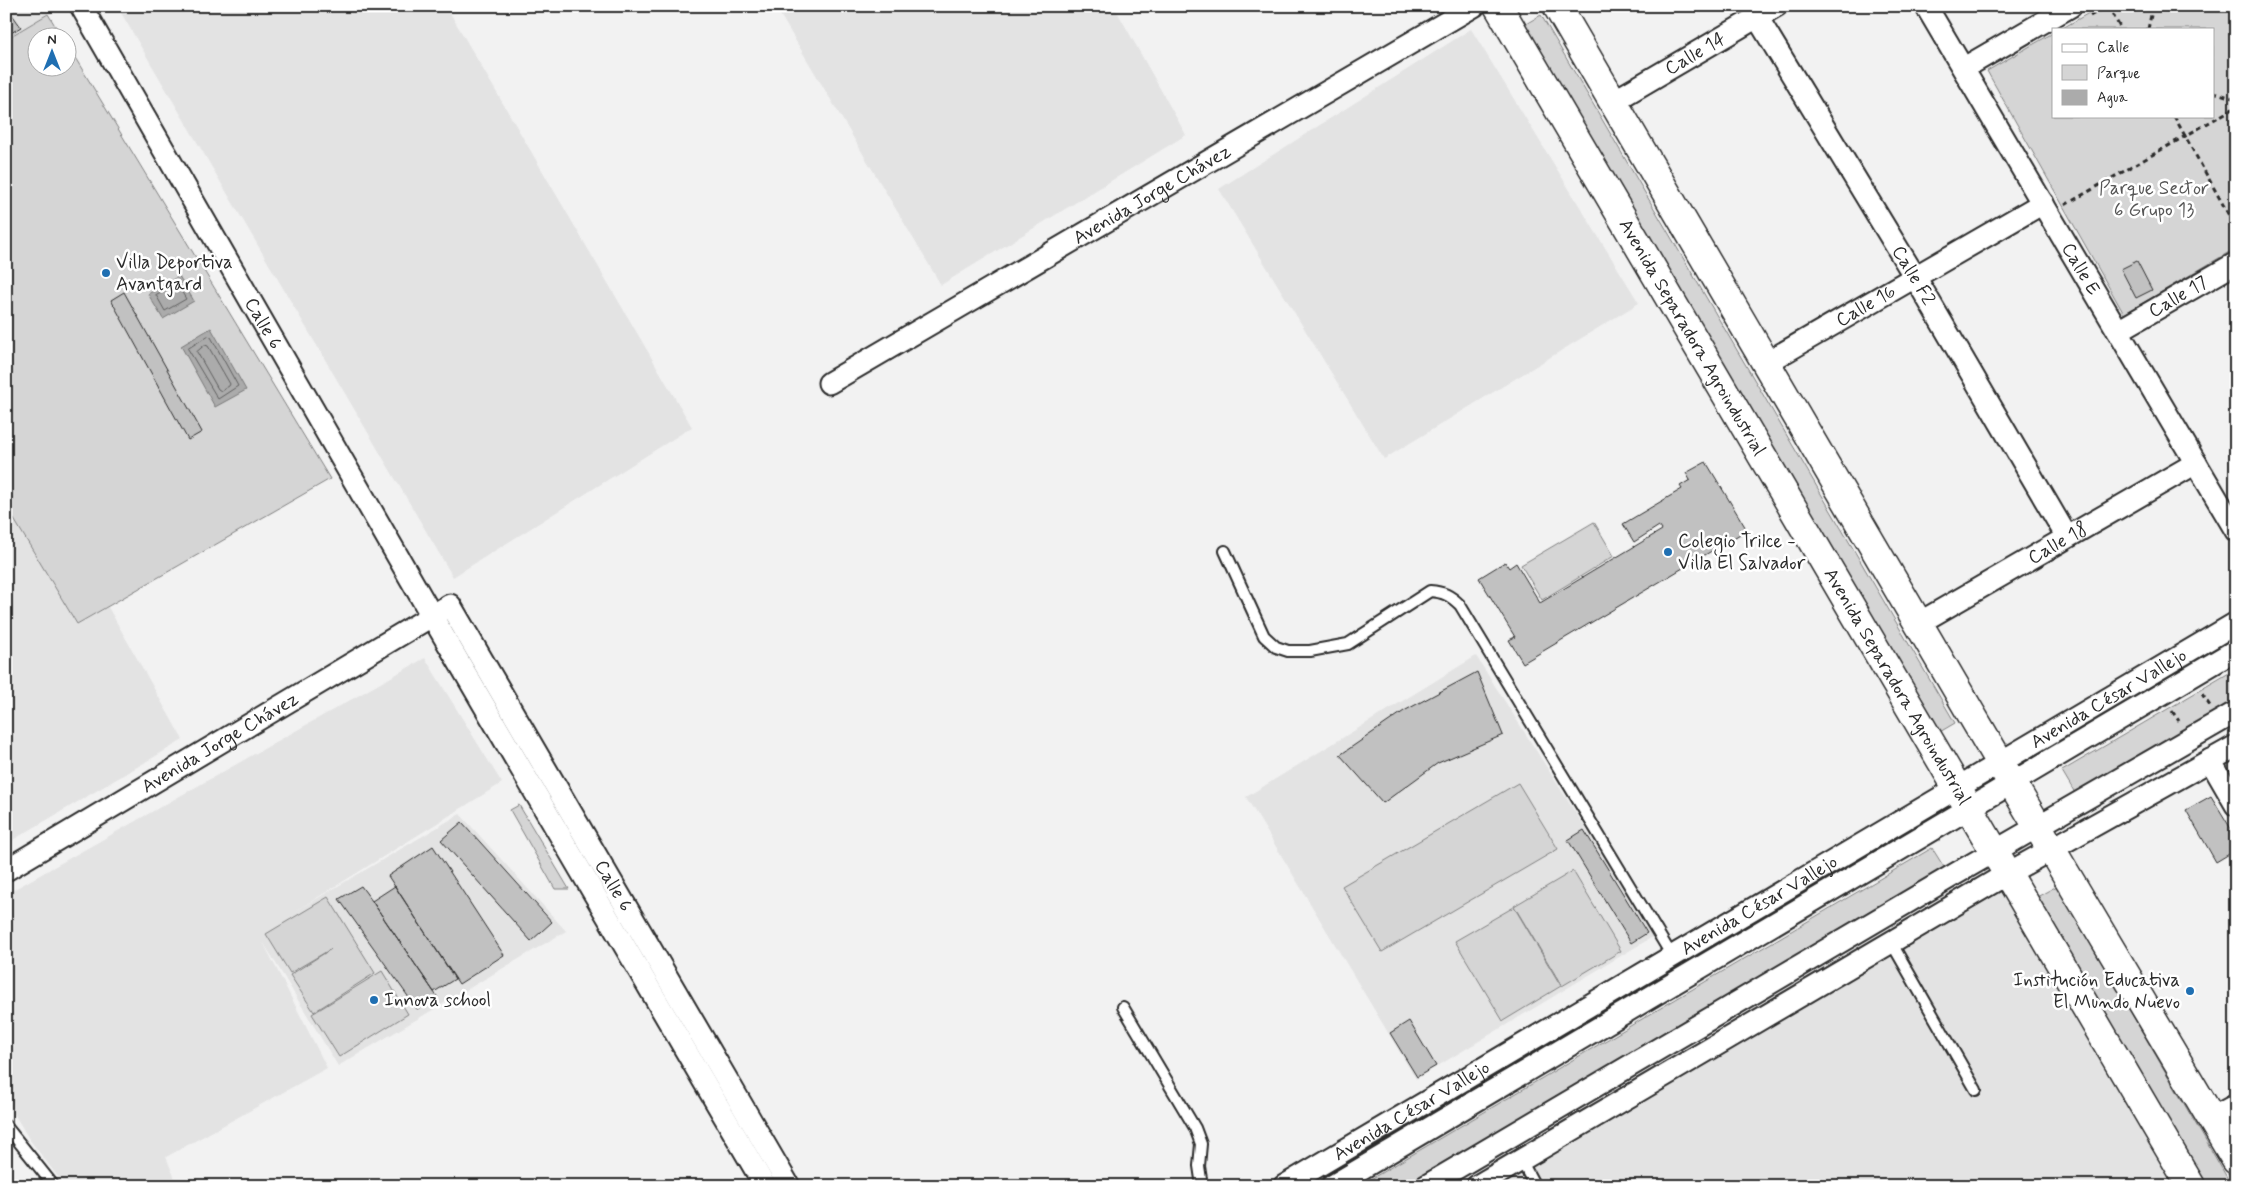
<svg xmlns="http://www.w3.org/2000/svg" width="2242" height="1192" viewBox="0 0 2242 1192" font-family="Mynerve,sans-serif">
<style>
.built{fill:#e3e3e3}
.green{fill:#d5d5d5;stroke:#808080}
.water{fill:#ababab;stroke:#787878}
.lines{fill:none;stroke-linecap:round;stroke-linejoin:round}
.shore{stroke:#5e5e5e;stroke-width:1}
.building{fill:#c1c1c1;stroke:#2b2b2b}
.lane-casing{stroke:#2b2b2b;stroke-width:14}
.street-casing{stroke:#2b2b2b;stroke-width:25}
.secondary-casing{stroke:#2b2b2b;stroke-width:31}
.path{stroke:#2b2b2b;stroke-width:3;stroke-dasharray:5 4;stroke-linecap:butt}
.lane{stroke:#fff;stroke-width:10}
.street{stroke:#fff;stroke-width:21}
.secondary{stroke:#fff;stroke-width:28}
.poi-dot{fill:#1f6fb2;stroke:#fff;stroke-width:2}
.labels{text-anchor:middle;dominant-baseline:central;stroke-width:5;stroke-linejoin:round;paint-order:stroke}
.street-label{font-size:19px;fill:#2b2b2b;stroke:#fff}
.park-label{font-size:19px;fill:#565656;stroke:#fff}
.poi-label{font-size:19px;fill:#2b2b2b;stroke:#fff;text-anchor:start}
</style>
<rect width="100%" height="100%" fill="#f2f2f2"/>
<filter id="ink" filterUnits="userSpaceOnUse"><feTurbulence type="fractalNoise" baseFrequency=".02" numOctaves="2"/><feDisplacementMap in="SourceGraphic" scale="10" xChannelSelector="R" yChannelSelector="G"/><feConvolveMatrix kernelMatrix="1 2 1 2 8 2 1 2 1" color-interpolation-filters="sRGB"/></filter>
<g filter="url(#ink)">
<path class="built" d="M6,6H43L48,14L6,39Z
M117,6H446L692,427L453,577Z
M775,6H1114L1186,135L941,285Z
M1471,29L1639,303L1384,459L1219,189Z
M6,506L77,624L108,607L183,740L6,844Z
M1476,656L1654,936L1416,1079L1246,797Z
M425,658L502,783L294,912L460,814L566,931L338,1066L263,942L327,1068L166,1157L178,1186H65L29,1139L6,1100V894Z
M2003,889L2178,1186H1495Z"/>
<path class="green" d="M2101,6H2236V248L2124,314L1987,71L2053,33V116H2213V29H2061Z
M48,14L62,37L38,38V68H68V46L330,479L77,624L6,506V39Z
M1541,15L1955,723L1938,733L1524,25Z
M1594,522L1614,556L1542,600L1521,565Z
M2236,669V712L2081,803L2062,771Z
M1518,783L1558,849L1382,952L1342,886Z
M519,805L569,889H555L510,810Z
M1932,848L1947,872L1413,1186H1359Z
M1573,871L1621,951L1562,986L1514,906Z
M2057,886L2232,1186H2206L2037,897Z
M328,897L375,973L314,1012L290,975L331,949L290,973L266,934Z
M1514,907L1561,986L1503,1021L1455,941Z
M382,971L408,1014L339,1057L312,1014Z"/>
<path class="water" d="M179,276L194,301L163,319L148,294Z
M211,328L246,390L215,407L181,346Z"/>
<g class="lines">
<path class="shore" d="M177,284L186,299L165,311L156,295Z
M208,336L211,337L238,386L218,399L188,349Z
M205,345L208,346L230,384L229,386L221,391L218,389L197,352Z"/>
</g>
<path class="building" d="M6,6L21,27L6,36Z
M2137,261L2152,290L2136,298L2121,269Z
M124,292L202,432L188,440L111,300Z
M1706,462L1747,530L1523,663L1509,640L1515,637L1479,578L1505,562L1509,568L1516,563L1540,603L1662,530L1659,526L1634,542L1623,524L1682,489L1680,486L1690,480L1686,473Z
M1477,672L1503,735L1438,763L1383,803L1340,755L1404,711Z
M2211,796L2236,837V850L2216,862L2186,810Z
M462,822L552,922L531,941L441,840Z
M1584,830L1647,933L1631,943L1568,840Z
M433,846L504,955L459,984L388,876Z
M361,886L372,901L438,998L417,1009L339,899Z
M395,886L455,979L434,992L372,901Z
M1409,1021L1436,1066L1417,1077L1390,1033Z"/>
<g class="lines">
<g class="lane-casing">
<path id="lane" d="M1225,551L1264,636L1276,647L1288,651H1310L1348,644L1430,591C1443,592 1450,595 1460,605L1672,956
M1891,942L1976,1090
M1123,1007L1195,1128L1201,1144L1199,1166L1202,1186
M6,1126L54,1186
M1521,1160L1535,1186"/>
</g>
<g class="street-casing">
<g id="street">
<path id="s1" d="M81,6L432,616L765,1186"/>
<path id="s2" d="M1926,6L2236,531"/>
<path id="s3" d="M1757,17L1915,277L2067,537"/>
<path d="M1964,68L2071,6"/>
<path id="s4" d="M1614,101L1776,6"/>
<path id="s5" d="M2118,331L2236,263"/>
<path id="s6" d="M1766,363L2043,203"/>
<path id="s7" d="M829,383L1474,6"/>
<path id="s8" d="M1919,623L2196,463"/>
<path d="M2210,760L2236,805"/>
<path id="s9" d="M6,870L450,605L789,1186"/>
<path d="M2211,1119L2236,1105"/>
<path id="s10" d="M1284,1186L2236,623"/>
<path d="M1332,1186L2236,650"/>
<path d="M1426,1186L1957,873L2236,712"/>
<path d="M1477,1186L2007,874L2236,746"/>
</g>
</g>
<g class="secondary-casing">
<g id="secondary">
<path id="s11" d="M1498,6L2191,1186"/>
<path d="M1557,6L2000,763L2236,1160"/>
</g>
</g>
<path class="path" d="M2108,6L2121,29
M2090,16L2107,6
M2148,29L2153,6
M2213,92L2236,99
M2174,116L2236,228
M2065,205L2236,107
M2202,694L2210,706
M2172,711L2179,721"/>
<use href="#lane" class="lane"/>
<use href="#street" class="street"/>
<use href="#secondary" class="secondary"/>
</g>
</g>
<g class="poi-dot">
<circle cx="106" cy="273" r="5"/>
<circle cx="1668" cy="552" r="5"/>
<circle cx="2190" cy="991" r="5"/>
<circle cx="374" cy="1000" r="5"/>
</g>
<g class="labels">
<g class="street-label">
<text stroke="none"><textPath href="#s4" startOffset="94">Calle 14</textPath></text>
<text stroke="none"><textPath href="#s7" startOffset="374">Avenida Jorge Chávez</textPath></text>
<text stroke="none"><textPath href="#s2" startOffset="305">Calle E</textPath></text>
<text stroke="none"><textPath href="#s3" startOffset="302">Calle F2</textPath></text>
<text stroke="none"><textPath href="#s5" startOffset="69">Calle 17</textPath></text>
<text stroke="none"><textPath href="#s6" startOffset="115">Calle 16</textPath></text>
<text stroke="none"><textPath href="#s1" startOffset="366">Calle 6</textPath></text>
<text stroke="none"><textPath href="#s11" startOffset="384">Avenida Separadora Agroindustrial</textPath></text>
<text stroke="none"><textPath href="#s8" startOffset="160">Calle 18</textPath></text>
<text stroke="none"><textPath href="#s11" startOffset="789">Avenida Separadora Agroindustrial</textPath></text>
<text stroke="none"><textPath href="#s10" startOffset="958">Avenida César Vallejo</textPath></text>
<text stroke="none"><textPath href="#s9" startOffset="249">Avenida Jorge Chávez</textPath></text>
<text stroke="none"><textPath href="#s9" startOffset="842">Calle 6</textPath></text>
<text stroke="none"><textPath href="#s10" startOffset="552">Avenida César Vallejo</textPath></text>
<text stroke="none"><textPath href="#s10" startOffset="148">Avenida César Vallejo</textPath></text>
</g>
<g class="park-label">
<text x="2154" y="188">Parque Sector<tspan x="2154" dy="22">6 Grupo 13</tspan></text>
</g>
<g class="poi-label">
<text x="116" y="262">Villa Deportiva<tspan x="116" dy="22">Avantgard</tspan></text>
<text x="1678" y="541">Colegio Trilce -<tspan x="1678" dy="22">Villa El Salvador</tspan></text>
<text x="2180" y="980" text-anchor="end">Institución Educativa<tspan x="2180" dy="22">El Mundo Nuevo</tspan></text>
<text x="384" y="1000">Innova school</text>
</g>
</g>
<rect width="2242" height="1192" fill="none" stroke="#fff" stroke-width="25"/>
<rect x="12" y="12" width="2217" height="1167" fill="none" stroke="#2b2b2b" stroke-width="2" filter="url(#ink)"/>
<rect x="2052" y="28" width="162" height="90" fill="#ffffff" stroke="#aaaaaa"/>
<rect x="2062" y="44" width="25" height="8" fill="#ffffff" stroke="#aaaaaa"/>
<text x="2097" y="52" font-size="15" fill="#2b2b2b">Calle</text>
<rect x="2062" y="65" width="25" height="15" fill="#d5d5d5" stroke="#aaaaaa"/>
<text x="2097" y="78" font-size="15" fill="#2b2b2b">Parque</text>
<rect x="2062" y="90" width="25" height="15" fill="#ababab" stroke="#aaaaaa"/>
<text x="2097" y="102" font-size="15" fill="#2b2b2b">Agua</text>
<g transform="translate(52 52)"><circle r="24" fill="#ffffff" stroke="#aaaaaa"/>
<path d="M0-4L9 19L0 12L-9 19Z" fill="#1f6fb2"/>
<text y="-8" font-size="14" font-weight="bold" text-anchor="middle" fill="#2b2b2b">N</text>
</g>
</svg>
